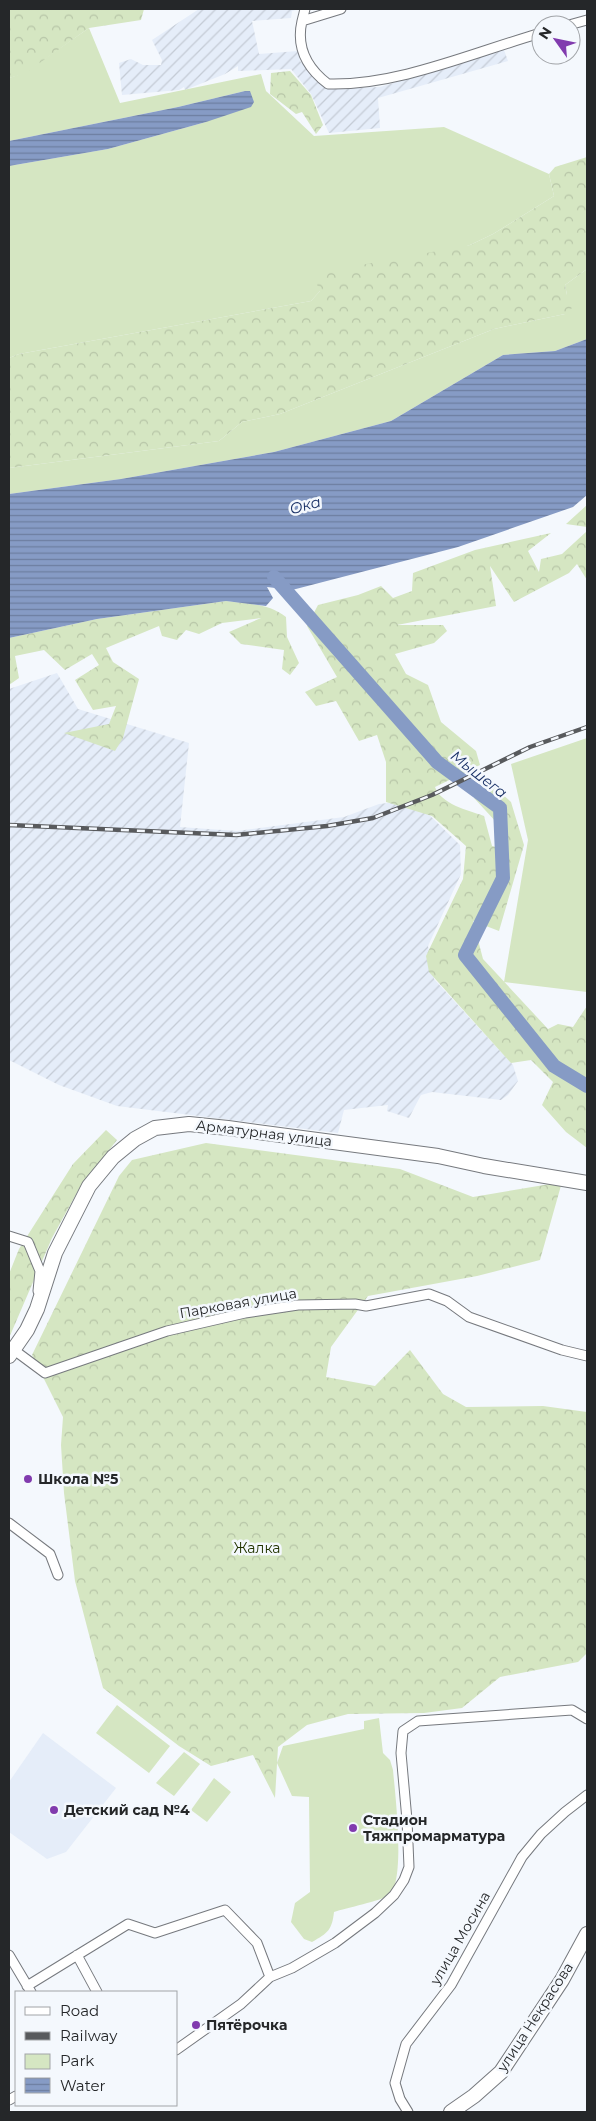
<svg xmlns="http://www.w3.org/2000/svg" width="596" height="2121" viewBox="0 0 596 2121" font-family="Montserrat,sans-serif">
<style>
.built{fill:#e5edf9}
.industrial{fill:url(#industrial-furrows)}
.green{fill:#d5e6c2}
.forest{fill:url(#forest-crowns)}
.water{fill:url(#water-rules)}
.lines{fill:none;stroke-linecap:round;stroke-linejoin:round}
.river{stroke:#869bc5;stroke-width:14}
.street-casing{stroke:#76797e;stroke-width:11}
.secondary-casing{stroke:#76797e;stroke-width:16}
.street{stroke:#fff;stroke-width:9}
.secondary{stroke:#fff;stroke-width:14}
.rail-casing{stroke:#585a5d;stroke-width:4.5}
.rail{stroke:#f4f8fd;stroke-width:2.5;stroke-dasharray:8;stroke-linecap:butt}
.poi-dot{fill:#813bae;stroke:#f4f8fd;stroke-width:2}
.labels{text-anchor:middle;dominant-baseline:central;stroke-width:5;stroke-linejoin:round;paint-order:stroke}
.street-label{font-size:14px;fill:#252729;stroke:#f4f8fd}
.poi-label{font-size:14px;font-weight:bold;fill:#252729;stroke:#f4f8fd;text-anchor:start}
.park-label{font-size:14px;fill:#223400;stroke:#f4f8fd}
.water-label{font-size:15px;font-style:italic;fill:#1b3267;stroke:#f4f8fd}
</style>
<defs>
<pattern id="industrial-furrows" width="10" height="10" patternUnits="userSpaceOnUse" patternTransform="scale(1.25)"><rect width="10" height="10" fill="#e5edf9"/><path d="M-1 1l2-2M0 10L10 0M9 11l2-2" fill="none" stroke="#c4cbd5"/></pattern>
<pattern id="forest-crowns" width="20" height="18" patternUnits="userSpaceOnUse" patternTransform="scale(1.25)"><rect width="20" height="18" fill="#d5e6c2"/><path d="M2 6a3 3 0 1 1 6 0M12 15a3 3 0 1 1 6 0" fill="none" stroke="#b7c5a7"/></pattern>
<pattern id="water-rules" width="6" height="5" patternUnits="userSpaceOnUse" patternTransform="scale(1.25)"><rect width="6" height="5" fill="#869bc5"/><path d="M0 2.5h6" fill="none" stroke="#6d7ea0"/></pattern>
</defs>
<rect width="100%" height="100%" fill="#f4f8fd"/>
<path class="built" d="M43,1733L116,1788L66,1852L47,1859L9,1832V1782Z"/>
<path class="industrial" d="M199,9H299L292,11L291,18L252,21L259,54L298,51L300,61L327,89L380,87L504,50L508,61L378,98L380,128L329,133L311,94L291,69L238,71V66L225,74L185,90L184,87L179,90L122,95L119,63L131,59L143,65H161L162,60L152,40Z
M57,673L78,709L189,743L180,827L237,831L344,817L379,804L414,800L460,845L461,874L428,946L434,979L513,1065L518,1081L508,1095L501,1100L432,1092L421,1095L409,1118L387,1111L388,1105L344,1110L338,1133L117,1106L59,1085L9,1060V689Z"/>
<path class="green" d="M89,28L120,103L261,74L266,91L314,136L444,127L549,174L554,196L493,234L470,245L320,291L311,301L19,354L9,358V166L108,149L206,122L245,91L178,107L9,141V78L24,73Z
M587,269V339L555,351L503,355L391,421L274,452L121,479L9,494V468L219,441L242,422L280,414L494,329L565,314L567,295L565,285Z
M587,738V992L504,982L528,840L511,764Z
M117,1705L170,1746L149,1773L96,1733Z
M379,1718L383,1753L390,1760L393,1770C395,1793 406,1882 389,1895C381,1901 346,1908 334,1912C332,1930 328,1933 312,1942L304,1939L291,1922L295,1903L310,1892L309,1797L292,1796L277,1763L283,1746L364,1729V1721Z
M184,1752L200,1764L174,1796L156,1783Z
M214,1778L231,1792L207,1822L191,1810Z"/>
<path class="forest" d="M9,9H144L141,20L89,28L24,74L9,78Z
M290,71L311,95L323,125L316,134L302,112L296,114L270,94L271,73Z
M587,157V269L565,285L567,295L579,302L565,314L494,329L280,414L242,422L219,441L9,468V358L19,354L311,301L320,291L314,278L328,271L470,245L493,234L554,196L549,174L555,167Z
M587,505V527L566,524Z
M587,531V580L577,564L569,573L514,602L490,566L496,606L397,625H443L447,631L434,643L395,654L406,674L428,685L441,722L476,751L480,765L435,787C441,804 467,810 484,816L492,846L501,848L497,823L474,798L491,784L511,802L524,845L499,931L473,921L483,959L548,1029L558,1024L573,1027L587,1006V1148L566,1132L542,1105L553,1082L531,1060L511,1063L429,972L426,956L463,879L466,846L432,816L386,802V762L377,735L359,741L336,701L316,706L305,692L337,677L307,626L318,605L358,595L381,586L393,598L412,591L413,573L475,550L551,533L528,551L539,572L541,559L562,554Z
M226,601C247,604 268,603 286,617L287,637L299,663L290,675L282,669L284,650L241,644L229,632L261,618L222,623L199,634L186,630L177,640L162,636L159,626L106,648L113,662L139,679L123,738L115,751L64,733L109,724L116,706L93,710L75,680L99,665L92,654L65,670L44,650L15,656L19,678L9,685V638L97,619Z
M106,1130L117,1140L80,1187L52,1238L9,1338V1274L19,1249L73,1164Z
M206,1143L400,1169L473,1197L562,1182L540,1260L477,1276L368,1296L331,1347L326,1377L375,1386L410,1350L443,1394L466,1407L543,1406L587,1412V1653L578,1662L500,1677L462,1708L424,1713L348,1714L307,1725L278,1747L275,1798L253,1755L211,1766L179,1746L103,1688L75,1581L64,1493L61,1445L63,1417L32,1355L119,1176L132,1160Z"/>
<path class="water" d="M245,91H250L254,102L251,107L206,122L108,149L9,166V141L178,107Z
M587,339V495L573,507L458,547L292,590L267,587L273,598L266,606L226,601L97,619L9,638V494L121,479L274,452L391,421L503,355L555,351Z"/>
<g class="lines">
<path class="river" d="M274,577L437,762L500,808L503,878L465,955L554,1066L587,1086"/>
<g class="street-casing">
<path id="street" d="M341,9L302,21C296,47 307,68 328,84C398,86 474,52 541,33
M302,21L305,9
M569,25L587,20
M9,1236L28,1242L40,1271L38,1291
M14,1350L45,1373L167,1331L245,1313L298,1305L355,1304L366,1306L429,1294L447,1301L469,1317L562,1350L587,1356
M9,1523L50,1554L58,1575
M9,1955L31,1992
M77,1955L97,1992
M27,1986L128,1924L155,1933L225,1910L257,1943L270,1977
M176,2050L241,2004L270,1977L292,1968L335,1943L375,1913L394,1895L404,1880L409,1867L407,1820L401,1753L403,1731L418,1721L572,1710L587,1719
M9,2100L16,2096
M408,2112L400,2099L395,2083L406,2044L451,1985L522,1857L541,1834L565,1812L587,1795"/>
</g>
<g class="secondary-casing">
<path id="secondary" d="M9,1356L27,1330L37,1309L55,1253L89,1186L113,1157L135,1139L155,1128L189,1124L228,1128L438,1156L484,1166L587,1183
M451,2112L474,2096L501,2072L562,1980L587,1934"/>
</g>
<use href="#street" class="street"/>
<use href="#secondary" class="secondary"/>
<g class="rail-casing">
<path id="rail" d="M9,825L236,835L327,826L373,818L432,795L530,747L587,727"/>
</g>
<use href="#rail" class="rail"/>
</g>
<g class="poi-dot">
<circle cx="28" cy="1479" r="5"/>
<circle cx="54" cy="1810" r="5"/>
<circle cx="353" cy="1828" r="5"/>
<circle cx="196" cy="2025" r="5"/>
</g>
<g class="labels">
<g class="street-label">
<text transform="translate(264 1133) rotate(7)">Арматурная улица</text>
<text transform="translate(238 1303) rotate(-10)">Парковая улица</text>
<text transform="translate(460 1938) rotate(-60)">улица Мосина</text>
<text transform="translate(535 2017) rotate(-57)">улица Некрасова</text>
</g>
<g class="poi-label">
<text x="38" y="1479">Школа №5</text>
<text x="64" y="1810">Детский сад №4</text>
<text x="363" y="1820">Стадион<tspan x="363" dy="16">Тяжпромарматура</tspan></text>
<text x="206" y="2025">Пятёрочка</text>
</g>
<g class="park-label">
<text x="257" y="1548">Жалка</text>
</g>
<g class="water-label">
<text transform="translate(305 505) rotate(-15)">Ока</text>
<text transform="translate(479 774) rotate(38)">Мышега</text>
</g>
</g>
<rect width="596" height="2121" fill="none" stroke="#252729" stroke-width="20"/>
<rect x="15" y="1991" width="162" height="115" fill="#f4f8fd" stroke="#a1a4a8"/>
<rect x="25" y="2007" width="25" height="8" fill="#ffffff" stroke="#a1a4a8"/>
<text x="60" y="2016" font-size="15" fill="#252729">Road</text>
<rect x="25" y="2032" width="25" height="8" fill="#585a5d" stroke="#a1a4a8"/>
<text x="60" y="2041" font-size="15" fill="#252729">Railway</text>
<rect x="25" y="2054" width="25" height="15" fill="#d5e6c2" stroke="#a1a4a8"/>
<text x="60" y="2066" font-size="15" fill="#252729">Park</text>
<rect x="25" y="2078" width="25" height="15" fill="url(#water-rules)" stroke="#a1a4a8"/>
<text x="60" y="2091" font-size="15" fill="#252729">Water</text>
<g transform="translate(556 40) rotate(303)"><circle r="24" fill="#f4f8fd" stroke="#a1a4a8"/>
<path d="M0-4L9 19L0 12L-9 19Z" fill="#813bae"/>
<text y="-8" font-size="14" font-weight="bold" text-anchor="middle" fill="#252729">N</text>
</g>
</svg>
